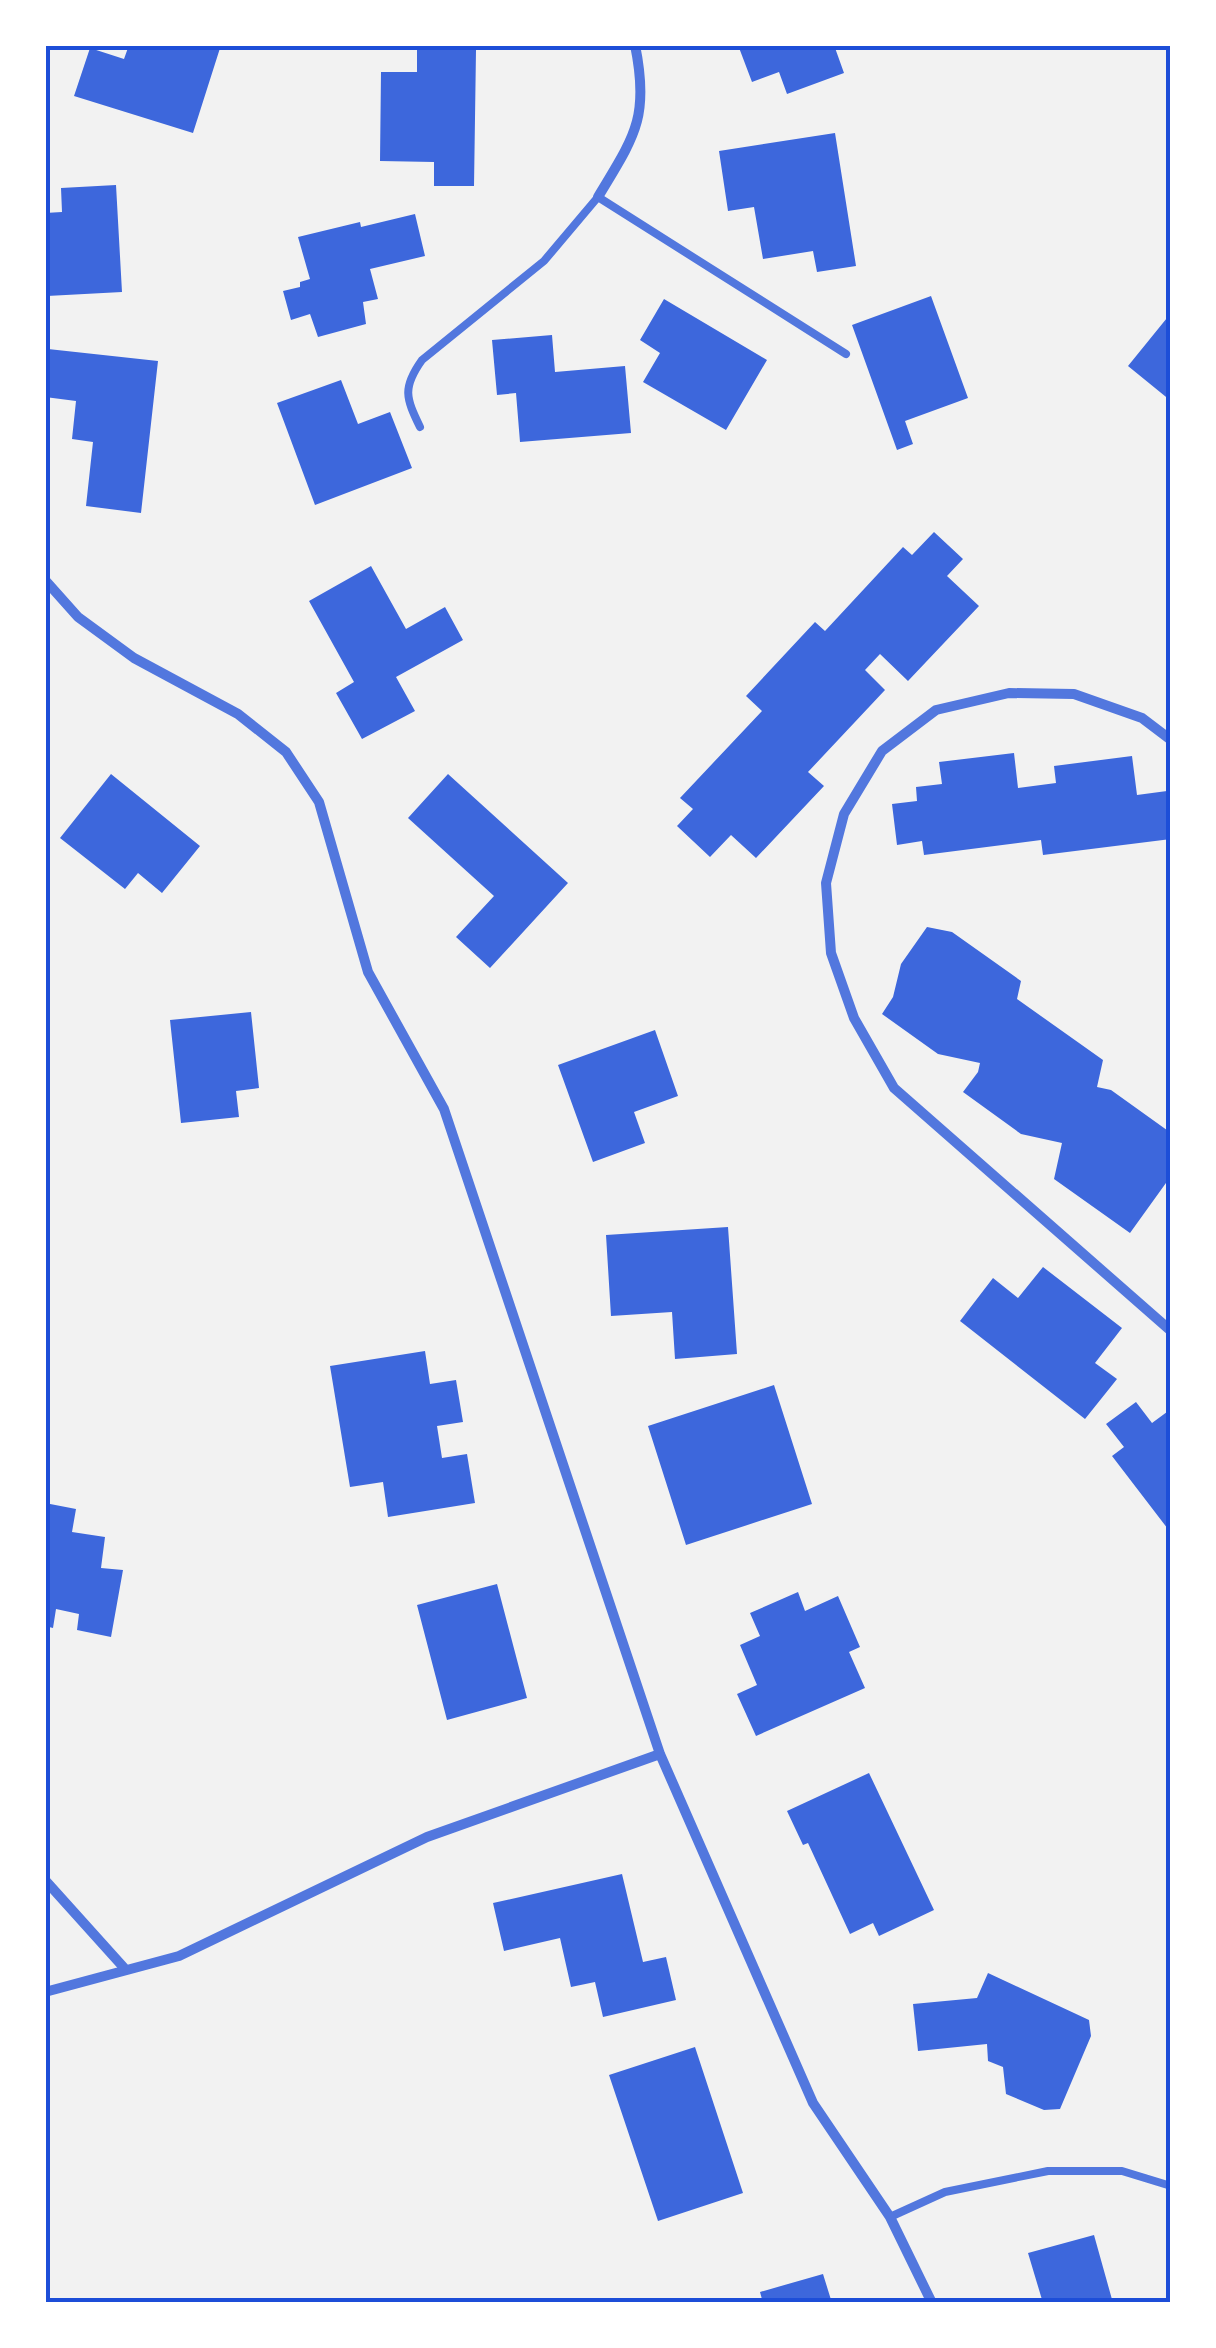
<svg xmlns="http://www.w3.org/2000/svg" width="1216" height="2348" viewBox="0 0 1216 2348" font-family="Commissioner,sans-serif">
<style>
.building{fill:#3d67dc}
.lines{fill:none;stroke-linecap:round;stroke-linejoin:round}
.service{stroke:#5277de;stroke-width:8}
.minor{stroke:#5277de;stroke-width:10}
.neatline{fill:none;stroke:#1d4ed8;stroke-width:4}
</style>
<rect width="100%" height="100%" fill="#f2f2f2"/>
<path class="building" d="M129,45H221L193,133L74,96L90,48L124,59Z
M738,45H834L844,73L787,94L779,72L752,82Z
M417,49L476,50L474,186H434V162L380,161L381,72H417Z
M835,133L856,266L817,272L813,251L763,259L754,207L728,211L719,151Z
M116,185L122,292L47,296L45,213L62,212L61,188Z
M415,214L425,256L370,269L378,299L363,302L366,324L318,337L310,314L291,320L283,291L300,287V282L310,279L298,237L360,222L361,227Z
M931,296L968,398L905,421L913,444L897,450L852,325Z
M664,299L767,360L726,430L643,382L660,353L640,340Z
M1171,313V401L1128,366Z
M552,335L555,372L625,366L631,433L520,442L516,393L497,395L492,340Z
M48,349L158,361L141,513L86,506L93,442L72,439L76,401L45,397Z
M341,380L358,424L390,412L412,468L315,505L277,403Z
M934,532L963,559L947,576L979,606L908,681L880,654L865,670L885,690L808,772L824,786L756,858L731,835L710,857L677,826L693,809L680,798L762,711L746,696L815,622L825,631L903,547L912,555Z
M371,566L406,629L445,607L463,640L396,677L415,711L362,739L336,693L354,682L309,601Z
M1014,753L1018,788L1056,783L1054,766L1132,756L1137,795L1167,791L1171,839L1043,855L1041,840L924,855L922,841L897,845L892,804L917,801L916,787L942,784L939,762Z
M111,774L200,846L162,893L138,873L125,889L60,838Z
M448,774L568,883L490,968L456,937L494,896L408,818Z
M927,927L952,932L1021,981L1017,999L1103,1060L1097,1087L1111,1090L1171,1133V1176L1130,1233L1054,1179L1062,1143L1021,1134L963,1092L978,1072L980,1063L938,1054L882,1014L893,997L901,964Z
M251,1012L259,1088L236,1091L239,1117L181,1123L170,1020Z
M655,1030L678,1096L634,1112L645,1143L593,1162L558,1065Z
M728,1227L737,1354L675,1359L672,1312L611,1316L606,1235Z
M1043,1267L1122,1328L1095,1363L1117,1379L1085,1419L960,1321L993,1278L1018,1298Z
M425,1351L430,1384L456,1380L463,1422L437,1426L442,1458L467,1454L475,1503L388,1517L383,1482L350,1487L330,1366Z
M774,1385L812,1504L686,1545L648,1426Z
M1136,1402L1152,1423L1171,1409V1533L1112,1456L1124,1447L1106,1424Z
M45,1503L76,1509L72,1532L105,1537L101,1568L123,1570L111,1637L77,1630L79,1614L56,1609L53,1628L45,1626Z
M497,1584L527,1698L447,1720L417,1605Z
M798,1592L805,1611L838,1596L860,1647L849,1652L865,1688L756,1736L737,1694L757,1685L740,1645L760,1636L750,1613Z
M869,1773L934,1910L879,1936L873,1923L850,1934L808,1843L803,1845L787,1811Z
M622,1874L643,1962L666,1957L676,2000L603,2017L595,1982L571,1987L560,1938L504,1951L493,1903Z
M988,1973L1089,2020L1091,2036L1060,2109L1044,2110L1006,2094L1003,2067L988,2061L987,2044L918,2051L913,2004L977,1998Z
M695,2047L743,2193L658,2221L609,2075Z
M1094,2235L1113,2303H1043L1028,2253Z
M823,2274L832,2303H763L760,2292Z"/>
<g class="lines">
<path class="service" d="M420,427C406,398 402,388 422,360L544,261L598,197L846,354
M890,2217L945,2192L1048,2171H1122L1171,2186"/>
<path class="minor" d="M598,197C634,137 650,118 635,45
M45,580L78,617L134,658L238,714L286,752L319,802L368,972L444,1109L660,1754L813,2103L890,2217L932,2303
M1171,740L1142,718L1074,694L1009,693L936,710L882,751L844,814L826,883L831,953L854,1018L894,1088L1171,1331
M45,1880L126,1970
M45,1992L179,1956L427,1837L660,1754"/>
</g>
<rect width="1216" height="2348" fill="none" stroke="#ffffff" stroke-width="95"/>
<rect x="48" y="48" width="1120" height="2252" class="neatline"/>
</svg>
